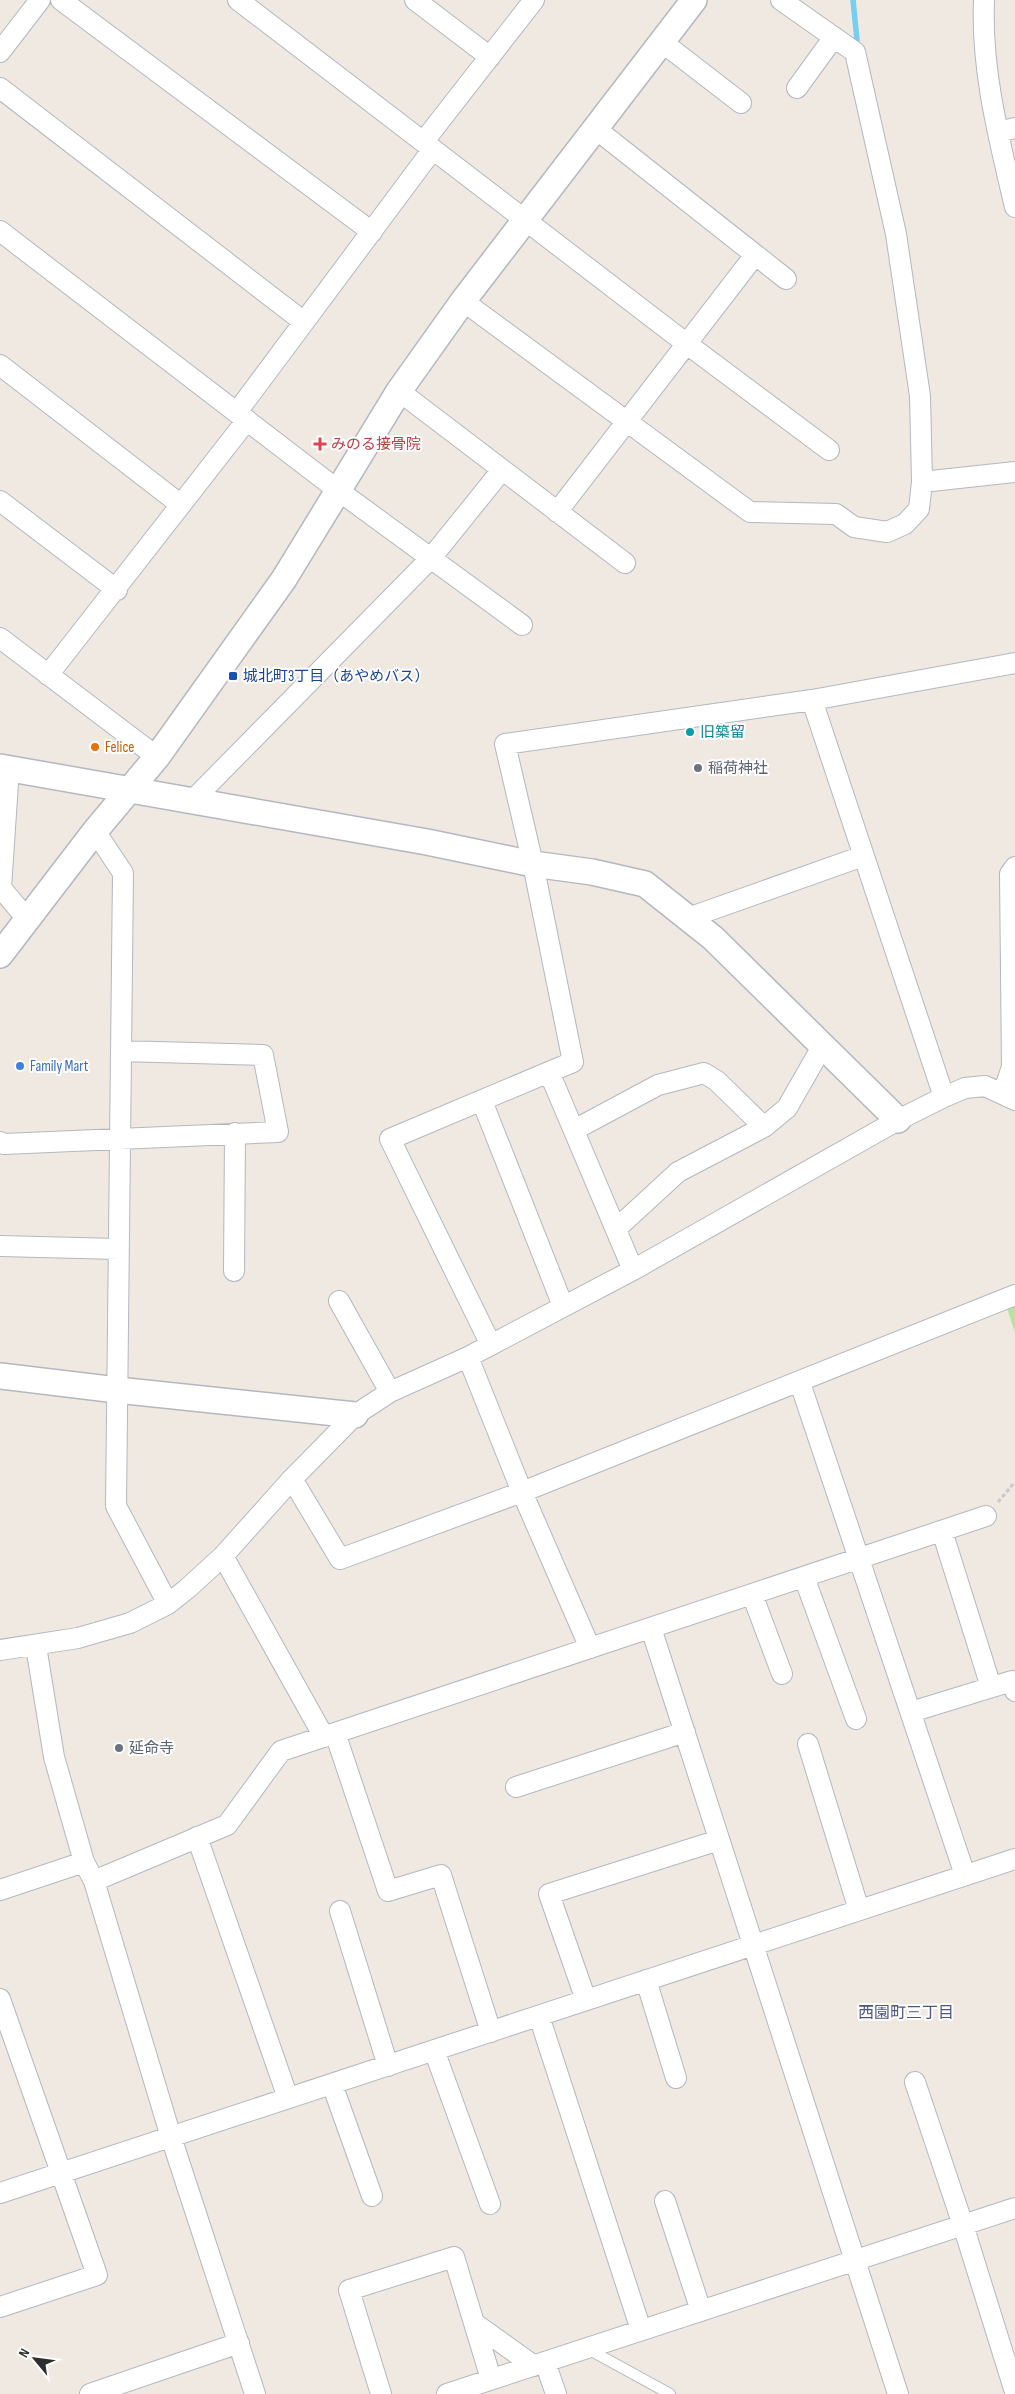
<svg xmlns="http://www.w3.org/2000/svg" width="1015" height="2394" viewBox="0 0 1015 2394" font-family="'Sofia Sans Condensed','Noto Sans JP',sans-serif">
<style>
.green{fill:#b6e59e}
.lines{fill:none;stroke-linecap:round;stroke-linejoin:round}
.stream{stroke:#75cff0;stroke-width:5.5}
.service-casing{stroke:#b4b7c1;stroke-width:12}
.minor-casing{stroke:#b4b7c1;stroke-width:22}
.tertiary-casing{stroke:#b4b7c1;stroke-width:28}
.path{stroke:#c9c9c9;stroke-width:3;stroke-dasharray:4 2.5;stroke-linecap:butt}
.service{stroke:#fff;stroke-width:10}
.minor{stroke:#fff;stroke-width:20}
.tertiary{stroke:#fff;stroke-width:25}
.health-dot{fill:#e0444e;stroke:#fff;stroke-width:2}
.transit-dot{fill:#1a4fb4;stroke:#fff;stroke-width:2}
.culture-dot{fill:#0f9aa8;stroke:#fff;stroke-width:2}
.food-dot{fill:#e8710a;stroke:#fff;stroke-width:2}
.worship-dot{fill:#6b7280;stroke:#fff;stroke-width:2}
.shop-dot{fill:#3f7fe0;stroke:#fff;stroke-width:2}
.labels{text-anchor:middle;dominant-baseline:central;stroke-width:4;stroke-linejoin:round;paint-order:stroke}
.health-label{font-size:15px;fill:#be3a42;stroke:#fff;text-anchor:start}
.transit-label{font-size:15px;fill:#164399;stroke:#fff;text-anchor:start}
.culture-label{font-size:15px;fill:#0d838f;stroke:#fff;text-anchor:start}
.food-label{font-size:15px;fill:#c56008;stroke:#fff;text-anchor:start}
.worship-label{font-size:15px;fill:#5b616d;stroke:#fff;text-anchor:start}
.shop-label{font-size:15px;fill:#366cbe;stroke:#fff;text-anchor:start}
.neighbourhood-label{font-size:16px;fill:#4d5680;stroke:#fff}
</style>
<rect width="100%" height="100%" fill="#efe9e1"/>
<path class="green" d="M1015,1301V1333L1006,1305Z"/>
<g class="lines">
<path class="stream" d="M853,0L857,40"/>
<g class="service-casing">
<path id="service" d="M588,2349L670,2394"/>
</g>
<g class="minor-casing">
<path id="minor" d="M61,0L372,232
M238,0L687,344L829,450
M415,0L490,57
M984,0C981,70 999,139 1015,207
M662,42L741,103
M0,52L40,0
M0,88L304,322
M797,88L834,37
M596,129L786,279
M998,132L1015,128
M424,141L534,0
M0,231L339,491L522,625
M463,301L750,512L836,514L854,527L887,532L905,524L919,509L922,482L920,396L896,234L855,52L781,0
M0,365L181,505
M399,391L625,563
M237,412L433,149
M922,482L1015,472
M0,501L117,590
M557,512L755,255
M0,638L157,757
M48,675L247,420
M812,700L944,1097
M9,768L1,888L27,919
M192,801L431,558L502,470
M95,831L123,873L116,1506L168,1604
M688,918L863,856
M1003,1093L1012,1067L1010,874L1015,867
M482,1101L563,1306
M574,1130L658,1085L704,1073L717,1081L764,1127
M0,1142L4,1144L278,1132L263,1055L121,1051
M616,1229L678,1172L764,1127L787,1108L823,1045
M0,1246L119,1249
M633,1270L549,1072L573,1062L533,864L505,744L812,700L1015,663
M234,1271L235,1133
M339,1301L390,1392
M491,1345L390,1139L549,1072
M468,1357L522,1492L590,1648
M800,1383L965,1875
M292,1479L340,1559L522,1492L1015,1295
M942,1531L991,1687
M223,1556L324,1737
M804,1577L856,1719
M752,1594L782,1674
M651,1628L898,2394
M36,1646L54,1757L84,1862L94,1881L171,2137L255,2394
M0,1650L78,1638L130,1623L168,1604L188,1588L223,1556L292,1479L355,1415L390,1392L468,1357L633,1270L898,1120L944,1097L965,1088L985,1086L1015,1100
M911,1712L1012,1681L1015,1691
M335,1733L388,1891L441,1875L491,2032
M808,1744L859,1910
M516,1787L685,1732
M197,1837L288,2098
M94,1881L227,1825L281,1751L986,1516
M0,1890L84,1862
M340,1911L388,2066
M646,1980L676,2078
M0,1999L97,2275L0,2307
M586,2000L549,1894L719,1840
M539,2016L641,2330
M434,2050L490,2204
M915,2082L963,2225L1015,2392
M332,2084L372,2196
M0,2193L1015,1859
M665,2201L701,2311
M474,2323L534,2366
M545,2362L556,2394
M90,2394L239,2343
M381,2394L349,2290L454,2257L491,2379
M447,2394L1015,2208"/>
</g>
<g class="tertiary-casing">
<path id="tertiary" d="M0,767L427,842L533,864L592,872L645,884L713,938L898,1120
M0,955L95,831L157,757L284,579L399,391L463,301L694,0
M0,1376L117,1390L355,1415"/>
</g>
<path class="path" d="M998,1502L1015,1482"/>
<use href="#service" class="service"/>
<use href="#minor" class="minor"/>
<use href="#tertiary" class="tertiary"/>
</g>
<path class="health-dot" d="M317.5 436.5h5v5h5v5h-5v5h-5v-5h-5v-5h5z"/>
<rect class="transit-dot" x="228" y="671" width="10" height="10" rx="2.5"/>
<circle class="culture-dot" cx="690" cy="732" r="5"/>
<circle class="food-dot" cx="95" cy="747" r="5"/>
<g class="worship-dot">
<circle cx="698" cy="768" r="5"/>
<circle cx="119" cy="1748" r="5"/>
</g>
<circle class="shop-dot" cx="20" cy="1066" r="5"/>
<g class="labels">
<g class="health-label">
<text x="331" y="444">みのる接骨院</text>
</g>
<g class="transit-label">
<text x="243" y="676">城北町3丁目（あやめバス）</text>
</g>
<g class="culture-label">
<text x="700" y="732">旧築留</text>
</g>
<g class="food-label">
<text x="105" y="747">Felice</text>
</g>
<g class="worship-label">
<text x="708" y="768">稲荷神社</text>
<text x="129" y="1748">延命寺</text>
</g>
<g class="shop-label">
<text x="30" y="1066">Family Mart</text>
</g>
<g class="neighbourhood-label">
<text x="906" y="2013">西園町三丁目</text>
</g>
</g>
<g transform="translate(35 2359) rotate(299)" stroke="#ffffff" stroke-width="4" paint-order="stroke">
<path d="M0-4L9 19L0 12L-9 19Z" fill="#2e2e2e"/>
<text y="-8" font-size="14" font-weight="bold" text-anchor="middle" fill="#2e2e2e">N</text>
</g>
</svg>
